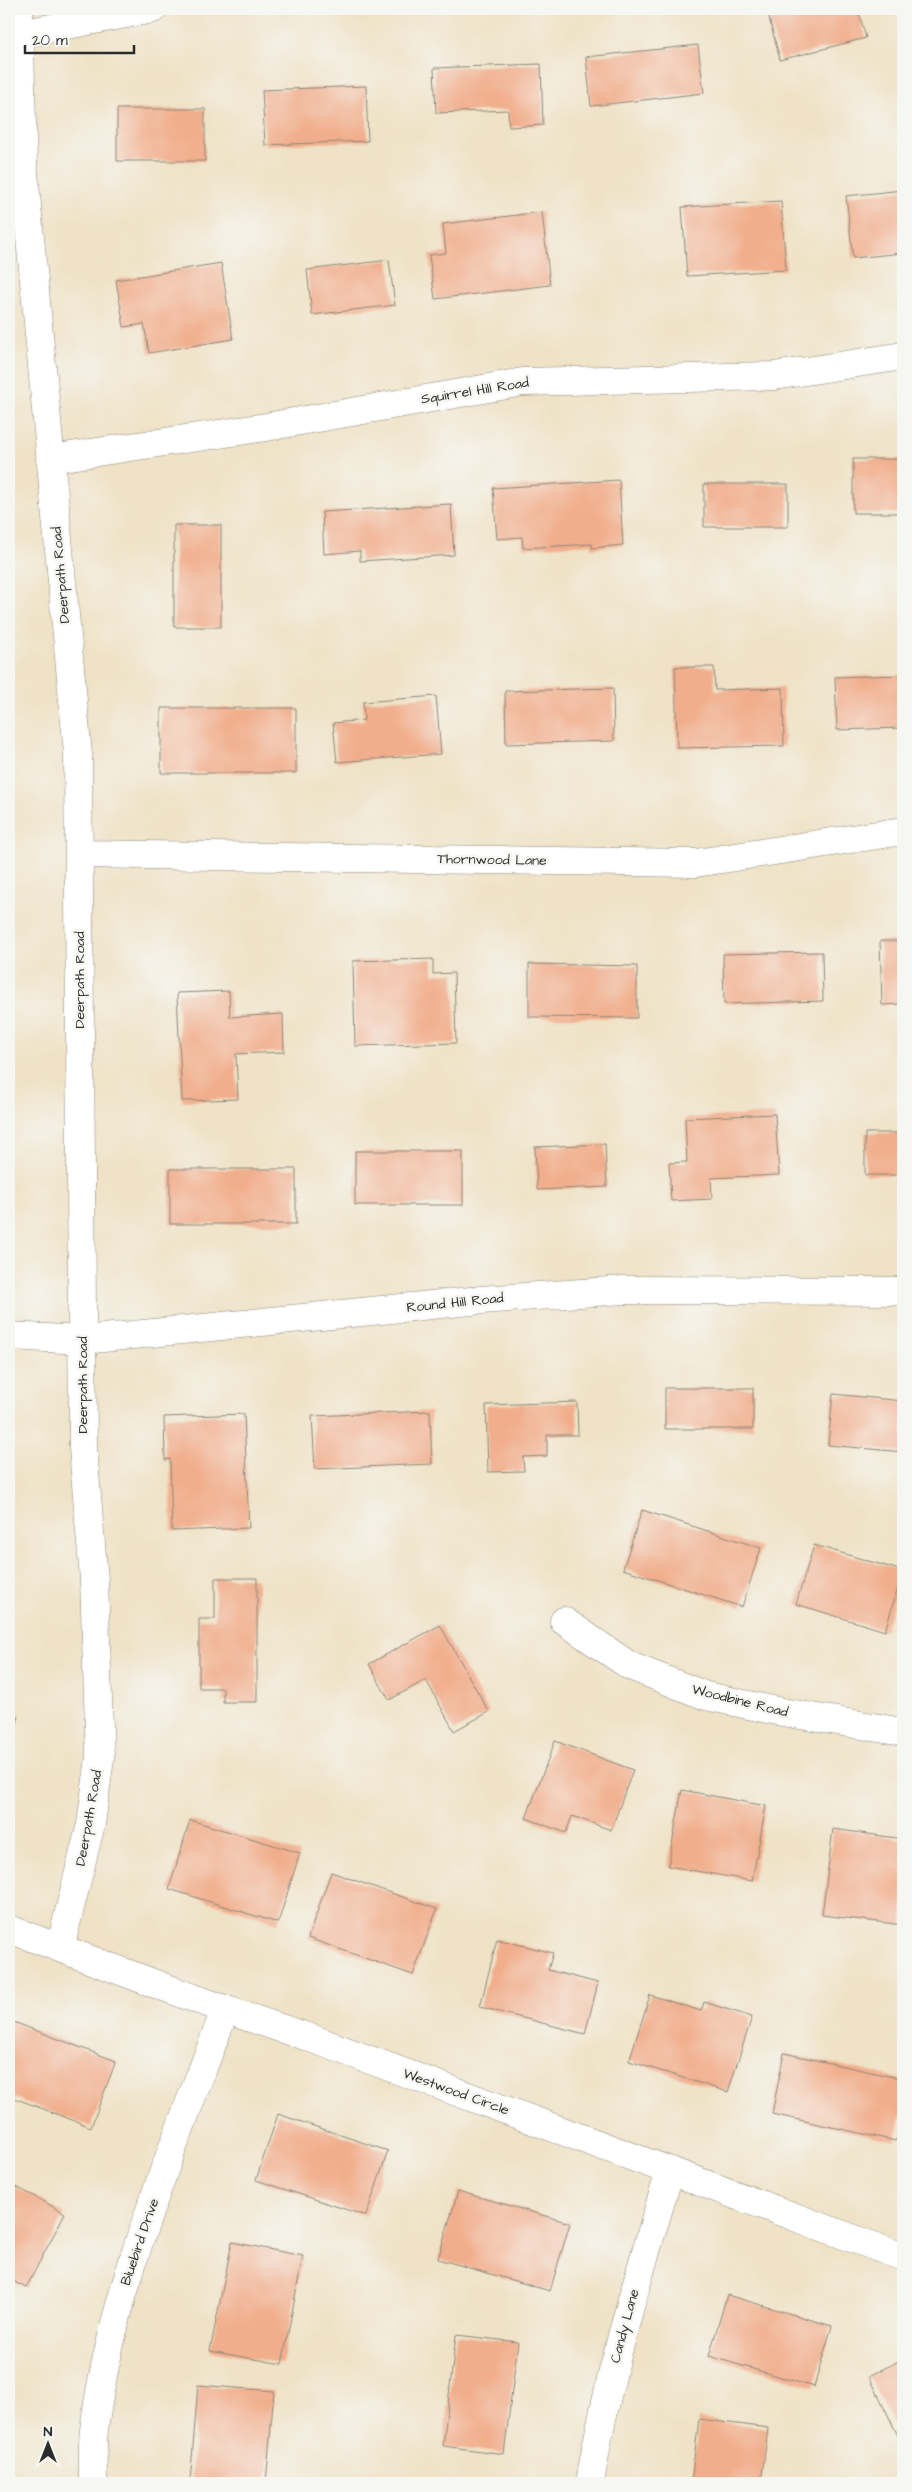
<svg xmlns="http://www.w3.org/2000/svg" width="912" height="2492" viewBox="0 0 912 2492" font-family="'Architects Daughter',sans-serif">
<style>
.building{fill:#f1ae8c}
.lines{fill:none;stroke-linecap:round;stroke-linejoin:round}
.minor-casing{stroke:#8d8678;stroke-width:29}
.minor{stroke:#fff;stroke-width:28}
.labels{text-anchor:middle;dominant-baseline:central;stroke-width:5;stroke-linejoin:round;paint-order:stroke}
.street-label{font-size:14px;fill:#2b2b2b;stroke:#f6f6f2}
</style>
<rect width="100%" height="100%" fill="#f6f6f2"/>
<filter id="ink" filterUnits="userSpaceOnUse"><feTurbulence type="fractalNoise" baseFrequency=".02" numOctaves="2"/><feDisplacementMap in="SourceGraphic" scale="10" xChannelSelector="R" yChannelSelector="G"/><feConvolveMatrix kernelMatrix="1 2 1 2 8 2 1 2 1" color-interpolation-filters="sRGB"/></filter>
<filter id="wash" filterUnits="userSpaceOnUse"><feTurbulence type="fractalNoise" baseFrequency=".0096" numOctaves="4" result="noise"/><feDisplacementMap in="SourceGraphic" scale="20" xChannelSelector="R" yChannelSelector="G"/><feGaussianBlur stdDeviation="1.12" result="paint"/><feColorMatrix in="noise" values="0 0 0 0 0 0 0 0 0 0 0 0 0 0 0 0 0 1.4 0 .05"/><feComposite in="paint" operator="in"/></filter>
<g filter="url(#wash)">
<rect width="100%" height="100%" fill="#efe2c6"/>
<g id="blocks">
<path class="building" d="M785,9H858L866,38L780,60L768,14Z
M698,45L704,93L591,106L586,57Z
M541,64L543,125L509,127L508,110L436,113L434,68Z
M366,86L368,141L265,145L262,90Z
M117,109H205V161H117Z
M903,190V253L853,258L846,196Z
M781,201L786,270L687,276L682,207Z
M542,212L550,285L435,299L429,255L446,253L443,224Z
M389,260L395,305L312,315L307,270Z
M221,263L233,339L149,353L144,324L124,327L116,280Z
M853,459H903V513H853Z
M619,480L623,545L592,548V544L523,548L522,537L497,539L493,488Z
M704,484H788V527H704Z
M451,504L454,555L360,561V551L324,554L322,512Z
M174,525H221V627H174Z
M675,667H714L715,690L783,688L784,746L677,748Z
M903,675V728L837,730L835,677Z
M613,688L614,741L506,744L505,691Z
M436,696L441,754L337,762L333,723L364,720L363,702Z
M161,708H296V773H161Z
M880,941H903V1004L882,1005Z
M822,952L823,1001L724,1004L723,954Z
M433,959V974L454,973L456,1043L355,1046L353,961Z
M529,964L637,966V1018L529,1017Z
M229,991L230,1017L283,1014L284,1052L236,1054L238,1099L182,1101L177,993Z
M775,1114L779,1175L711,1178L712,1199L671,1201L669,1163L687,1162L685,1118Z
M865,1133H903V1175H865Z
M605,1144L607,1187L537,1190L535,1147Z
M355,1151H463V1205H355Z
M170,1169H296V1224H170Z
M665,1388H753V1429H665Z
M833,1394L903,1401V1452L828,1445Z
M577,1402L578,1435H547V1456L523,1457L524,1471L488,1472L486,1405Z
M430,1411L432,1464L315,1469L312,1416Z
M244,1414L249,1528L172,1531L170,1459L165,1460L164,1417Z
M642,1510L761,1548L742,1607L623,1569Z
M814,1545L903,1571L885,1631L796,1604Z
M215,1578H257V1702H223V1688H199V1619H215Z
M440,1625L489,1712L454,1731L426,1680L389,1700L369,1664Z
M9,1713L19,1716L9,1751Z
M555,1741L633,1770L611,1830L572,1816L566,1833L526,1818Z
M682,1790L766,1806L752,1881L668,1866Z
M190,1820L300,1853L278,1923L169,1889Z
M833,1829L903,1839V1925L822,1915Z
M331,1872L437,1909L413,1975L308,1938Z
M497,1939L553,1953L548,1970L598,1983L585,2034L480,2007Z
M650,1995L701,2011L704,2002L752,2017L728,2092L629,2061Z
M11,2021L116,2061L91,2127L9,2096V2027Z
M784,2053L903,2079V2108L896,2141L772,2114Z
M278,2114L388,2151L366,2216L256,2180Z
M9,2183L65,2213L26,2288L9,2279Z
M458,2191L570,2223L550,2291L438,2259Z
M232,2242L303,2256L282,2364L210,2351Z
M727,2295L832,2326L814,2387L709,2356Z
M456,2335L518,2342L504,2454L443,2446Z
M903,2359V2446L869,2376Z
M198,2385L274,2391L266,2483H190Z
M699,2419L768,2428L761,2483H691Z"/>
</g>
</g>
<g filter="url(#ink)">
<use href="#blocks" fill-opacity="0" stroke="#8d8678" stroke-width="1"/>
<g class="lines">
<g class="minor-casing">
<path id="minor" d="M19,9L23,162L78,754L83,1448L94,1580L100,1758L91,1824L60,1948
M19,34L153,9
M50,459L266,427L523,382L774,376L903,356
M79,854L696,863L903,831
M9,1336L83,1340L481,1300L624,1290L903,1291
M564,1621L630,1666L706,1696L782,1712L903,1732
M9,1929C108,1966 207,2005 308,2037L903,2257
M93,2483C93,2466 92,2447 94,2430C113,2284 174,2147 225,2010
M590,2483C607,2377 639,2274 670,2171"/>
</g>
<use href="#minor" class="minor"/>
</g>
</g>
<g class="labels">
<g class="street-label">
<text transform="translate(475 391) rotate(-9)">Squirrel Hill Road</text>
<text transform="translate(61 575) rotate(-95)">Deerpath Road</text>
<text transform="translate(492 860) rotate(1)">Thornwood Lane</text>
<text transform="translate(80 980) rotate(-90)">Deerpath Road</text>
<text transform="translate(455 1303) rotate(-6)">Round Hill Road</text>
<text transform="translate(83 1385) rotate(-90)">Deerpath Road</text>
<text transform="translate(740 1701) rotate(14)">Woodbine Road</text>
<text transform="translate(89 1818) rotate(-80)">Deerpath Road</text>
<text transform="translate(456 2092) rotate(20)">Westwood Circle</text>
<text transform="translate(140 2242) rotate(-71)">Bluebird Drive</text>
<text transform="translate(625 2326) rotate(-75)">Candy Lane</text>
</g>
</g>
<rect width="912" height="2492" fill="none" stroke="#f6f6f2" stroke-width="30"/>
<g transform="translate(48 2444)" stroke="#f6f6f2" stroke-width="4" paint-order="stroke">
<path d="M0-4L9 19L0 12L-9 19Z" fill="#2b2b2b"/>
<text y="-8" font-size="14" font-weight="bold" text-anchor="middle" fill="#2b2b2b">N</text>
</g>
<path d="M25 45v8h109v-8" fill="none" stroke="#2b2b2b" stroke-width="2.5"/>
<text x="32" y="45" font-size="15" fill="#2b2b2b" stroke="#f6f6f2" stroke-width="4" paint-order="stroke">20 m</text>
</svg>
